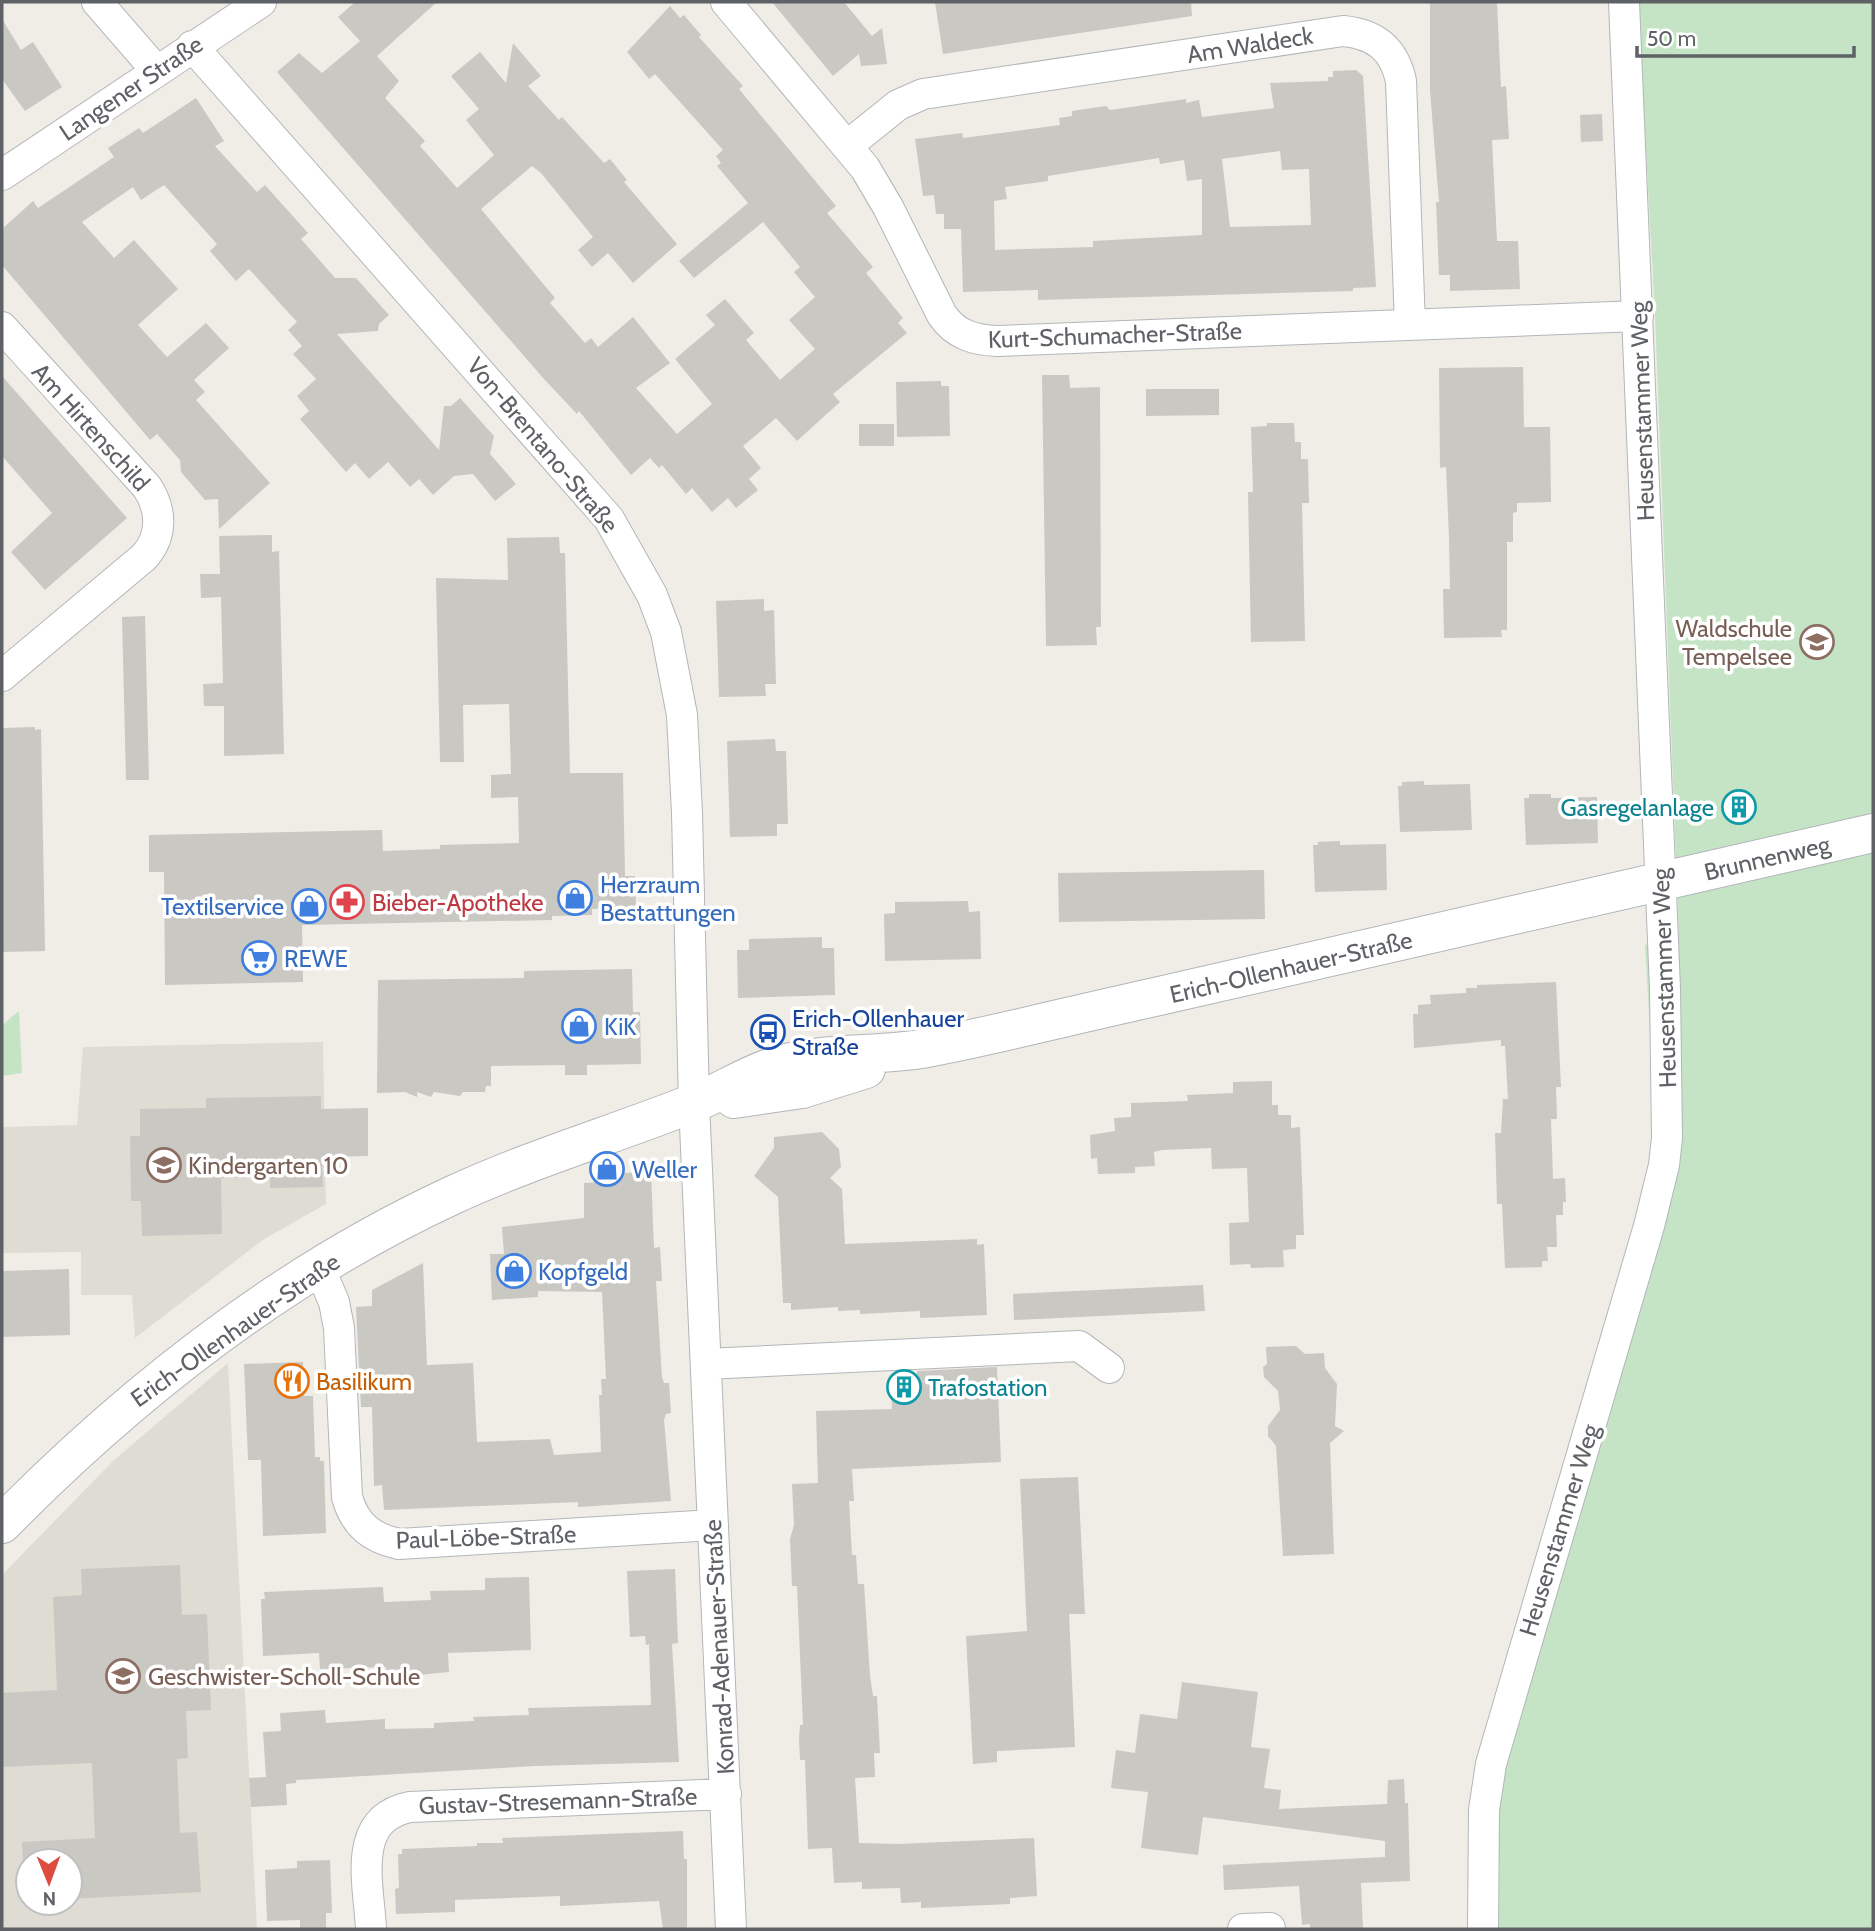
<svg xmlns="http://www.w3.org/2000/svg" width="1875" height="1931" viewBox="0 0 1875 1931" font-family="Cabin,sans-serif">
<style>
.education{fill:#dfdcd4;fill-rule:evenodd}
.green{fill:#c5e4c5}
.building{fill:#cac8c3;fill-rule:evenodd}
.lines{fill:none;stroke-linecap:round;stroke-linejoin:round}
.street-casing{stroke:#b3b6ba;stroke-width:32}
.secondary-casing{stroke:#b2b5ba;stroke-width:40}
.street{stroke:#fff;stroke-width:30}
.secondary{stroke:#fff;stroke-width:38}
.labels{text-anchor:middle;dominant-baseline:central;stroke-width:7;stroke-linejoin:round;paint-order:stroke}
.street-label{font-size:24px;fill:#5e6165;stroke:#fff}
.education-label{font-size:24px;fill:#785e54;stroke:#fff;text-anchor:start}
.culture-label{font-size:24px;fill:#0d838f;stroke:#fff;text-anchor:end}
.shop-label{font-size:24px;fill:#366cbe;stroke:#fff;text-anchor:start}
.health-label{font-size:24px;fill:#be3a42;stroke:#fff;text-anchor:start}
.transit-label{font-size:24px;fill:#164399;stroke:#fff;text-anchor:start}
.food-label{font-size:24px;fill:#c56008;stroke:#fff;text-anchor:start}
</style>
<rect width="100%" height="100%" fill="#efede6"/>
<path class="education" d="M323,1042L326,1204L264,1239L135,1338L132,1295H81V1252L2,1253V1127L77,1125L83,1047Z
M228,1363L257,1929H2V1575L113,1461ZM28,1861H70V1903H28Z"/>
<path class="green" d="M1638,2H1873V1929H1468L1469,1803L1484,1738L1644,1196C1660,1114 1649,1028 1645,945L1679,938L1655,315Z
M19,1011L22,1073L2,1076V1025Z"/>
<path class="building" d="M355,2H437L377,56L399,81L385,98L425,141L420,146L457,188L494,155L466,120L479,109L451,76L480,52L506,83L513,43L541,76L528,86L559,120L562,117L604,163L610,159L627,180L624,182L677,244L633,283L608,253L592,267L578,250L593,237L541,173L532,166L481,209L555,298L550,303L585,343L591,338L598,347L633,317L670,363L636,388L677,434L712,404L675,359L715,325L706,315L725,299L754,333L746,340L780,380L815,349L789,320L815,297L794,272L800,267L763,222L694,278L679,261L748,203L717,166L721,163L716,156L723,150L655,74L649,79L627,52L670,6L680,18L684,15L701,35L699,37L743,86L739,89L836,206L827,213L873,267L866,273L903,318L898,323L907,333L833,394L840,402L797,441L776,418L743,446L761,468L749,479L758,490L736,508L728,498L712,512L692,488L686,494L662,465L659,468L650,458L631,475L579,411L577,414L544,379L277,72L299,53L322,73L360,41L338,17Z
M772,2H844L872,36L882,28L887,64L861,66L859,54L833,76Z
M935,2H1191L1192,16L943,54Z
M1430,2L1497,3L1501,87L1506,86L1509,139L1492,140L1497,241H1518L1520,289L1450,291V275H1439L1436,202H1439L1430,91Z
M2,19L21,50L33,42L62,87L25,111L2,79Z
M1356,70L1363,76L1376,287L1353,288V291L1038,300V290L963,292L961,229H944V214H936L934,195L923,196L915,139L962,133L963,138L1060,125L1059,118L1072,116V111L1106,106L1110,110L1186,99V103L1199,100L1202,117L1274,108L1270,83L1328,81V77H1333V71ZM1280,151L1282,170L1309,169L1311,225L1230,227L1222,159ZM1159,158L1160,164L1184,160L1187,181L1202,179V235L1093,241V247L995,250L994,201L1007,199L1005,187L1048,181V176Z
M196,98L224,141L215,146L257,192L265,185L308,233L301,239L335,278H356L389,315L379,324L378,331L337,334L380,383L439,450L444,406H451L460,398L494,436L490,454L516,484L495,501L473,474L454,476L433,495L419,479L410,487L388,462L369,479L355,463L346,472L300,419L309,411L297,396L316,379L293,354L302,346L288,330L297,322L249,269L236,281L210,251L217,244L164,185L141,200L133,187L82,222L114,258L134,240L178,289L138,325L167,357L206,323L229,348L194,380L205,392L196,400L270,483L219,529L218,499L205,500L181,472L180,460L157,434L150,440L2,265V229L33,201L38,208L114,157L108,148L139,128L143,133Z
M1602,114L1603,141L1581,142L1580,115Z
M1523,367L1524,427H1550L1551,502L1517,503V512L1513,513V542H1507V630H1501L1502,637L1444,638L1443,589H1450L1449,538L1446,467L1440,468L1439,368Z
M1042,375H1069L1070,388L1100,387L1101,627H1096L1097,645L1046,646Z
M2,376L127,518L45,590L11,552L52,513L2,456Z
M941,381V386H949L950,436L897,437L896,382Z
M1146,389H1219V415L1146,416Z
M1267,423H1294L1295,442H1301V459H1308L1309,503H1302L1305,641L1251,642L1248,492H1253L1251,427L1267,426Z
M859,424H894V446H859Z
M272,535V552L279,551L284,754L224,756V706H204L203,684L223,683L221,597L201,598L200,574H220L219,536Z
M559,537L560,553H565L570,773H623L625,876H635L636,907L592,909V915L552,916V920L302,925L303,982L165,985L164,872H149V835L382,830L383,851L440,849V845L519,843L518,797L491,798V775L511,774L509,704L463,705L464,762H440L436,578L508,580L507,538Z
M764,599V611L774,610L776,684H765L766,696L719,697L716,601Z
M145,616L149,780H126L122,617Z
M35,727V730L41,729L45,951L2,952V728Z
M775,739L776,751H786L788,824H777V836L730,837L727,741Z
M1424,781V785L1470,784L1472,830L1400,832L1398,786H1402V782Z
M1529,794H1551V798L1597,797L1598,843L1526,845L1524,798H1529Z
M1340,841V845L1386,844L1387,890L1315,892L1313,845H1318V842Z
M1264,870L1265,919L1059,922L1058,873Z
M968,901L969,912L980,911L981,959L885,961L884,914L895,913V902Z
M822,937V948H834L835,995L738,998L737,950H749V939Z
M632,969L633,1012H640L641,1064L587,1065V1075H565V1065L491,1066V1086H486L485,1092H463L460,1096L434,1092L431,1097L417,1092V1097L405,1092L377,1093L378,980L524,978V971Z
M1556,982L1561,1087H1556L1557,1119H1551L1553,1179L1565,1178L1566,1202H1563V1215H1556L1557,1247H1547L1548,1261H1542V1267L1505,1268L1502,1204H1497L1495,1133H1501L1503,1099H1508L1505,1046H1501V1040L1414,1048L1413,1014H1418V1005L1431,1004L1430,995L1466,993V988H1477V985Z
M1272,1081V1105H1278V1115H1291V1128L1300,1127L1304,1235H1296V1249L1283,1250L1284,1267L1251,1268L1250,1264L1230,1265L1229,1223L1249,1222L1247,1168L1212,1169L1211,1148L1162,1150L1154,1152L1155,1166L1135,1167V1173L1098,1174L1097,1158L1091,1159L1090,1135L1115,1131L1114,1118L1131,1117V1103L1188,1101L1187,1095L1233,1093V1082Z
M321,1096V1109L368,1108V1156L322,1157L323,1187L270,1188V1177L221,1178L222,1234L142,1236L141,1201H131L130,1136H140V1109L206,1108V1098Z
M822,1132L839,1149L841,1167L830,1178L842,1189L845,1244L977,1239V1245L984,1244L987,1315L920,1318V1311L860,1314V1310L838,1311V1307L791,1310V1303H783L778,1197L754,1176L774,1148V1137Z
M651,1172L654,1248L660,1247L662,1281H656L662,1377L664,1383H669L671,1413L666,1414L664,1420L671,1501L578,1507V1502L384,1510L382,1485L374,1486L372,1407H361L356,1307L372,1306V1290L423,1263L427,1365L473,1363L477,1442L550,1439L554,1455L601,1452L599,1395H602L601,1379H606L602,1292L538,1291V1297L492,1300L490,1254H504L502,1227L584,1218V1183L601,1182V1174Z
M69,1269L70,1335L2,1337V1271Z
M1203,1285L1205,1311L1014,1320L1013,1294Z
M1296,1346L1305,1354L1324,1353L1325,1368L1337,1384L1335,1426L1344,1431L1330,1443L1334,1554L1283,1556L1276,1446L1268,1436V1426L1280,1410L1278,1391L1264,1377L1263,1367L1267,1364L1266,1347Z
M303,1362L304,1396H313L315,1457H320V1461H324L326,1533L263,1536L261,1460H248L244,1364Z
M997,1367L1001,1462L852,1469L854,1501H849L852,1555H856L858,1584H864L870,1676L873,1696H877L880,1753H874L875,1777L855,1778L859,1843L898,1844L1034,1838L1037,1896L1010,1898V1904L921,1908V1902L901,1903L900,1888L862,1889V1882L834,1883L832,1848L808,1849L805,1760H800L799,1738L800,1725H803L797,1586H792L790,1539L794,1525L792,1484L818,1483L816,1411L892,1409L891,1381L917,1380V1371Z
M1078,1477L1085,1614H1069L1075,1747L997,1751V1762L973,1764L966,1636L1027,1631L1020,1479Z
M180,1565L182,1615L207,1614L211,1710L186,1711L188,1758L177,1759L180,1833L197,1832L201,1892L70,1899V1861H28V1901H25L22,1842L95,1838L92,1763L2,1767V1693L57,1690L53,1597L82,1595L81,1569Z
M675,1569L678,1643L672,1644L679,1762L535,1766L296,1780V1783L286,1784L287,1805L251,1807L249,1778L266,1777L263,1732L281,1731L280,1713L325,1710L326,1723L385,1719V1729L434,1728V1723L474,1721L473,1717L529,1715L528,1708L651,1705L649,1644L646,1645L645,1636L630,1637L627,1571Z
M529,1577L531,1650L448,1653L449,1672L399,1677H386V1667L320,1669L319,1653L263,1656L261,1599H265L264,1592L383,1587L384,1602L431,1600L430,1591L485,1590V1578Z
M1182,1682L1258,1692L1251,1747L1270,1749L1264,1788L1281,1790L1279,1809L1387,1804L1388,1780L1404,1779L1405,1803H1408L1410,1881L1361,1883L1363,1929H1310V1924L1302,1925L1299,1886L1224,1890L1223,1865L1385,1857V1841L1203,1817L1198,1855L1141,1848L1148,1792L1111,1788L1116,1750L1135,1753L1140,1714L1177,1719Z
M683,1831L684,1859H687V1929H663L659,1901L560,1906V1896L455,1900V1912L396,1914L395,1889L399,1888L398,1854H402V1849L477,1846V1843H503L502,1838Z
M330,1860L332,1913H326V1929H300V1920L267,1921L265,1870L297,1868V1861Z"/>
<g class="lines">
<g class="street-casing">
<path id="street" d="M97,2L156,70
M726,2L865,168L888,207L942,315C956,335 974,340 997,341L1638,316
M192,46L609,519L652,595L666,632L682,715L687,813L694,1103L731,1929
M847,146L898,105L923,94L1343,31C1376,34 1394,49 1401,81L1410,325
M2,175L261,2
M2,327L147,487C162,510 163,536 144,557L2,676
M319,1267L334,1302L339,1328L347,1497C355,1525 371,1538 399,1544L713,1525
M706,1364L1079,1346L1109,1368
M371,1929C369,1884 350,1819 410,1807L726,1794
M1243,1929L1270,1928
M1483,1929L1484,1810L1491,1764L1649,1226L1664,1165L1667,1138L1665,989L1624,2"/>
</g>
<g class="secondary-casing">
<path id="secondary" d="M734,1099L802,1089L866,1069
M2,1524C133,1391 282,1274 453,1195C531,1159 612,1135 691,1104C720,1093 746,1075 775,1066C824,1051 877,1057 927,1048C1000,1034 1073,1015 1146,999C1389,945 1631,889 1873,833"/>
</g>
<use href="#street" class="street"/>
<use href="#secondary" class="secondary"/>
</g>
<defs>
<g id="school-ring" transform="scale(1.75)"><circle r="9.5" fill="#fff" stroke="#8d6e63" stroke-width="1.5"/><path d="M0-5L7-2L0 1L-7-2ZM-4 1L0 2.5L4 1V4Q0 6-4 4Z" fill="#8d6e63"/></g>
<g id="building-ring" transform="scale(1.75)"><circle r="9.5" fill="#fff" stroke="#0f9aa8" stroke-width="1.5"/><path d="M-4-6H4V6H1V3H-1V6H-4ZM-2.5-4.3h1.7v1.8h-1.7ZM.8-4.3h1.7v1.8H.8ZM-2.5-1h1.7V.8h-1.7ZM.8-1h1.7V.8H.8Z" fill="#0f9aa8"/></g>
<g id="shop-ring" transform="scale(1.75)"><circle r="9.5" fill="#fff" stroke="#3f7fe0" stroke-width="1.5"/><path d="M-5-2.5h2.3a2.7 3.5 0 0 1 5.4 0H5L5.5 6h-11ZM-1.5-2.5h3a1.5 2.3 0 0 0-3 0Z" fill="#3f7fe0"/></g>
<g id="pharmacy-ring" transform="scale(1.75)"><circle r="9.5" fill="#fff" stroke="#e0444e" stroke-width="1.5"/><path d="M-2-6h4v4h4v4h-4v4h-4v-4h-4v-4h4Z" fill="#e0444e"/></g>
<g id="supermarket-ring" transform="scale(1.75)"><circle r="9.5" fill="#fff" stroke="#3f7fe0" stroke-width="1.5"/><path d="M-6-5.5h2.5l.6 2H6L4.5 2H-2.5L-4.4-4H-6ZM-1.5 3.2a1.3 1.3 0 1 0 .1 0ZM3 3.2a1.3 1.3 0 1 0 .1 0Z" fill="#3f7fe0"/></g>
<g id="bus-ring" transform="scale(1.75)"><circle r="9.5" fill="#fff" stroke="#1a4fb4" stroke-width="1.5"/><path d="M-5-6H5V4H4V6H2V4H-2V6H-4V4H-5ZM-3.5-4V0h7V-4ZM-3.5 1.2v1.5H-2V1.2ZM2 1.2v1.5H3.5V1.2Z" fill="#1a4fb4"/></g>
<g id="restaurant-ring" transform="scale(1.75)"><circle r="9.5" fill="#fff" stroke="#e8710a" stroke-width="1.5"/><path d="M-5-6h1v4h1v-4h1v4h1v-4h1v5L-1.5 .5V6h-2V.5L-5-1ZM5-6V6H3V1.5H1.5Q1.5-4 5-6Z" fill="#e8710a"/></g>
</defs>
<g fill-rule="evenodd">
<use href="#school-ring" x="1817" y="642"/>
<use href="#building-ring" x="1739" y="807"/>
<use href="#shop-ring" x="575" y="898"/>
<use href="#pharmacy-ring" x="347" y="902"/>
<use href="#shop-ring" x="309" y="906"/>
<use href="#supermarket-ring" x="259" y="958"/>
<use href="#shop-ring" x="579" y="1026"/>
<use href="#bus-ring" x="768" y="1032"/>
<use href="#school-ring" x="164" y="1165"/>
<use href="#shop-ring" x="607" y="1169"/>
<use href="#shop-ring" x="514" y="1271"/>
<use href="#restaurant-ring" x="292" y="1381"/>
<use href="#building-ring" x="904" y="1387"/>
<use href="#school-ring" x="123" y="1676"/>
</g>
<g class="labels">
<g class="street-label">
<text transform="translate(1250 45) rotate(-9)">Am Waldeck</text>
<text transform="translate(131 88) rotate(-34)">Langener Straße</text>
<text transform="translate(1115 335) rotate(-2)">Kurt-Schumacher-Straße</text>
<text transform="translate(1642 411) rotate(-92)">Heusenstammer Weg</text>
<text transform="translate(91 427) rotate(48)">Am Hirtenschild</text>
<text transform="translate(543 445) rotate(50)">Von-Brentano-Straße</text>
<text transform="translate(1767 858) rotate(-13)">Brunnenweg</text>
<text transform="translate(1291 967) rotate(-13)">Erich-Ollenhauer-Straße</text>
<text transform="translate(1664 978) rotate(-92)">Heusenstammer Weg</text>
<text transform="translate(235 1330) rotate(-35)">Erich-Ollenhauer-Straße</text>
<text transform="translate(1559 1530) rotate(-73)">Heusenstammer Weg</text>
<text transform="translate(486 1537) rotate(-2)">Paul-Löbe-Straße</text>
<text transform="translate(719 1647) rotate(-93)">Konrad-Adenauer-Straße</text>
<text transform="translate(558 1801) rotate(-2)">Gustav-Stresemann-Straße</text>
</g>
<g class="education-label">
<text x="1792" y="628" text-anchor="end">Waldschule<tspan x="1792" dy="28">Tempelsee</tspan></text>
<text x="188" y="1165">Kindergarten 10</text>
<text x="148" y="1676">Geschwister-Scholl-Schule</text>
</g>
<g class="culture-label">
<text x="1714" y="807">Gasregelanlage</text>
<text x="928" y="1387" text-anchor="start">Trafostation</text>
</g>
<g class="shop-label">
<text x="600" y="884">Herzraum<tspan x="600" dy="28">Bestattungen</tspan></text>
<text x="284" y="906" text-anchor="end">Textilservice</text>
<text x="284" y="958">REWE</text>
<text x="604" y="1026">KiK</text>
<text x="632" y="1169">Weller</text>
<text x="538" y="1271">Kopfgeld</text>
</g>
<g class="health-label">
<text x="372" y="902">Bieber-Apotheke</text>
</g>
<g class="transit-label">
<text x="792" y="1018">Erich-Ollenhauer<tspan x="792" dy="28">Straße</tspan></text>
</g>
<g class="food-label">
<text x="316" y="1381">Basilikum</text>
</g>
</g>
<rect width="1875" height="1931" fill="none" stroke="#5e6165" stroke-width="7"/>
<g transform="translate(49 1882) rotate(179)"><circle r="33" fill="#ffffff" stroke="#bfc0c1" stroke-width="2"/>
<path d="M0-5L12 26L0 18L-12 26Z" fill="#dc4d3f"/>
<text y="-10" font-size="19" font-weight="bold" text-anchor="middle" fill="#5e6165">N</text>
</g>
<path d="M1637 46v10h217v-10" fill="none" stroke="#5e6165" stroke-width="3.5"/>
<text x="1647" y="46" font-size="21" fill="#5e6165" stroke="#ffffff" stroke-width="5" paint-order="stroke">50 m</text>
</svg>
